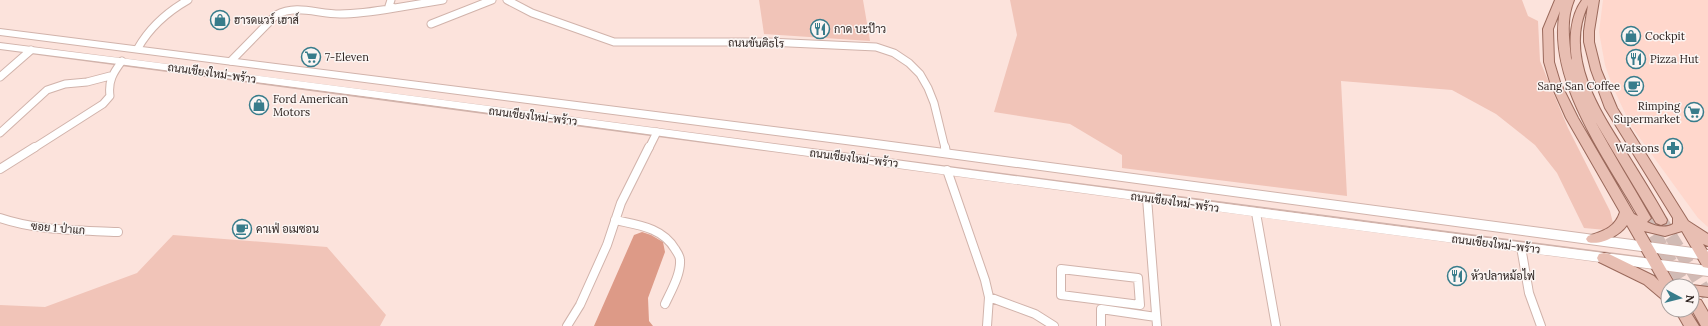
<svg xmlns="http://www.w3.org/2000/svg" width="1708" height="326" viewBox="0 0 1708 326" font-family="Lora,Sarabun,serif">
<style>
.built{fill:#ffd7cc}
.green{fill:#f1c4b8}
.water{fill:#dd9a87}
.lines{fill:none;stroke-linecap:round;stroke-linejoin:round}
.primary-tunnel{stroke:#d1bbb5;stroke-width:13;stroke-dasharray:13 6;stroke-linecap:butt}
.minor-far1-casing{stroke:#d1b3ab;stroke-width:9}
.minor-casing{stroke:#d1b3ab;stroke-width:10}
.secondary-casing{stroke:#d1b3ab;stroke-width:2}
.primary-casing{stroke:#9a695b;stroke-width:2}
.minor-far1{stroke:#fff;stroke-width:7}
.minor{stroke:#fff;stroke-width:8}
.secondary{fill:#fff;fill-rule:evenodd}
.primary{fill:#e8beb2;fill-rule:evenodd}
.labels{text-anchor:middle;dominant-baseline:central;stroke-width:3;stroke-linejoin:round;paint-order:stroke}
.poi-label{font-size:11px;fill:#271c19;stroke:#fbf5f3;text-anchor:start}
.street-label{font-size:11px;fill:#271c19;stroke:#fbf5f3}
</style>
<rect width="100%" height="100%" fill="#fce3dc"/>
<path class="built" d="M1603,0H1708V227L1698,218L1631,126L1612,85L1605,65L1599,32Z"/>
<path class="green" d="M759,0H863L870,41L764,34Z
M1010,0H1522L1528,16L1538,21L1540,61L1568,128L1610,211L1613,223L1606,230L1584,228L1557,173L1535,145L1496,114L1452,90L1341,81L1347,196L1122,168V155L1070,124L994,112L1017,35Z
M173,235L327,247L386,315L380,326H0V305L45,307L137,273Z"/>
<path class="water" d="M642,232L651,235L663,242L665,252L648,298L649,321L653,326H594L634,235Z"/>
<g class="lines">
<path class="primary-tunnel" d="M1645,218L1685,286
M1661,220L1708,296"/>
<g class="minor-far1-casing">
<path id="minor-far1" d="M391,0L389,6L395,8L443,0
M507,0L532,13L614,42H768L876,47L894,53L909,63L920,74L928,88L934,103L945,148
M431,24L492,0
M138,48C150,27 167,12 188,0
M231,61L276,15C297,4 317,14 340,14C358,14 377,11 395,8
M0,77L31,50
M0,133L47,90L65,84L87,82L110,76
M34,148L103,104L110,96C108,81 113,73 122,61
M649,148L657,132"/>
</g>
<g class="minor-casing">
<path id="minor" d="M945,147L946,153
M0,169L35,147
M947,170L985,280L989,297L987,326
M1147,198L1157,326
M1256,213L1276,326
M0,218C38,231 78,230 118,232
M615,220C637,225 662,227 675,249C677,252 680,256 680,260C681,274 671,291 665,304
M1521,247L1529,293L1541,326
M1061,269L1138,278L1140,305L1061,295Z
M989,297L1035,314L1054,326
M567,326L580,305L607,245L621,203L649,147
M1101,326V309L1156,317"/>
</g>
<g class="secondary-casing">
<path id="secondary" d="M0,29L861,138L1708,250V260L861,146L0,35Z
M0,43C570,114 1138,195 1708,266V276C1138,203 570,121 0,49Z"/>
</g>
<g class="primary-casing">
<path id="primary" d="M1555,0H1574C1566,19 1569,38 1571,58L1572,60C1569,41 1570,16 1582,0H1599L1594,31V42L1601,70L1617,108L1688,221L1708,234V246L1703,244L1708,252V268L1703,267L1682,231L1665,236L1644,231L1676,286H1668V301L1663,300L1644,284L1599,262L1597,258L1599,254L1604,253L1609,254L1654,276L1659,281L1627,225C1620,235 1601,246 1588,242L1586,239L1588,236C1603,231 1615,228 1620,212L1566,118L1550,82L1544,62L1543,29ZM1588,5L1584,31V42L1591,70L1605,108L1673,218V224C1665,229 1655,226 1647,222L1651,218C1633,186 1613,154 1595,121L1656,223L1661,225L1666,223L1667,220C1655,198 1641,176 1628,155C1601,113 1563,57 1588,5ZM1560,11C1546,80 1605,158 1638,216L1634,214L1578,118L1560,82L1554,62L1553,29Z
M1692,285L1708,287V297L1692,295V286H1688Z
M1696,299L1701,300L1708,312V326H1701L1692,310V300Z
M1675,310H1689L1699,326H1684Z"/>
</g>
<use href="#minor-far1" class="minor-far1"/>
<use href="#minor" class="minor"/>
<use href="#secondary" class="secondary"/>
<use href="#primary" class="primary"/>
</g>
<defs>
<g id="shop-ring" transform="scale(1)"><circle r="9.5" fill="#fbf5f3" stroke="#387c8b" stroke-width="1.5"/><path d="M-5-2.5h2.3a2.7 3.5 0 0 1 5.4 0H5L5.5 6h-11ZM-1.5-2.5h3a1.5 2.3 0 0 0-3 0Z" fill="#387c8b"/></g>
<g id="restaurant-ring" transform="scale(1)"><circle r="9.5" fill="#fbf5f3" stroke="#387c8b" stroke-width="1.5"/><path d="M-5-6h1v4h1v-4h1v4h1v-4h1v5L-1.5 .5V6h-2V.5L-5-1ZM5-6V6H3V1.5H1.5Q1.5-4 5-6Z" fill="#387c8b"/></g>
<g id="supermarket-ring" transform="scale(1)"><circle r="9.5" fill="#fbf5f3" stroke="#387c8b" stroke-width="1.5"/><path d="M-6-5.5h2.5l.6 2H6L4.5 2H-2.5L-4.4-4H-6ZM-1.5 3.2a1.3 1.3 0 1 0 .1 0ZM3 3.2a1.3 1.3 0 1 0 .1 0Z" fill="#387c8b"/></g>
<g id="cafe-ring" transform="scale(1)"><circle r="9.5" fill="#fbf5f3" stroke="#387c8b" stroke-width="1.5"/><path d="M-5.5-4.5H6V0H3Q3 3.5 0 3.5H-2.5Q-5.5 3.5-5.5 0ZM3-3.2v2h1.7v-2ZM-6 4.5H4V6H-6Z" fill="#387c8b"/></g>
<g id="pharmacy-ring" transform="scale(1)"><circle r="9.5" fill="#fbf5f3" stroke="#387c8b" stroke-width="1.5"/><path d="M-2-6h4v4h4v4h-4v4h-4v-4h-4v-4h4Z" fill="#387c8b"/></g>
</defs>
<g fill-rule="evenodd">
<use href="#shop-ring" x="220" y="20"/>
<use href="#restaurant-ring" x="820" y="29"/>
<use href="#shop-ring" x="1631" y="36"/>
<use href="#supermarket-ring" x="311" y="57"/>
<use href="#restaurant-ring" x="1636" y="59"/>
<use href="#cafe-ring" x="1634" y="86"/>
<use href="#shop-ring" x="259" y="105"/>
<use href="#supermarket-ring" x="1694" y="112"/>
<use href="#pharmacy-ring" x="1673" y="148"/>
<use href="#cafe-ring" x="242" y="229"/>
<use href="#restaurant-ring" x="1457" y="276"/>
</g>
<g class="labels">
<g class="poi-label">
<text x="234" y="20">ฮารดแวร์ เฮาส์</text>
<text x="834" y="29">กาด บะป๊าว</text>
<text x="1645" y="36">Cockpit</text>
<text x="325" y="57">7-Eleven</text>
<text x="1650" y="59">Pizza Hut</text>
<text x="1620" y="86" text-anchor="end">Sang San Coffee</text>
<text x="273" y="99">Ford American<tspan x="273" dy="13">Motors</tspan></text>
<text x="1680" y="106" text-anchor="end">Rimping<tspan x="1680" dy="13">Supermarket</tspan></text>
<text x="1659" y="148" text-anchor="end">Watsons</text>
<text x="256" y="229">คาเฟ่ อเมซอน</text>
<text x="1471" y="276">หัวปลาหม้อไฟ</text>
</g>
<g class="street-label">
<text transform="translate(756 43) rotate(1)">ถนนขันติธโร</text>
<text transform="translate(212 73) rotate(8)">ถนนเชียงใหม่-พร้าว</text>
<text transform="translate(533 116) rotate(7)">ถนนเชียงใหม่-พร้าว</text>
<text transform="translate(854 158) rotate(7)">ถนนเชียงใหม่-พร้าว</text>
<text transform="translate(1175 202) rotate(8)">ถนนเชียงใหม่-พร้าว</text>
<text transform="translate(58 228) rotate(5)">ซอย 1 ป่าแก</text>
<text transform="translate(1496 244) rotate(7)">ถนนเชียงใหม่-พร้าว</text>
</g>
</g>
<g transform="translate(1680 298) rotate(97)"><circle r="19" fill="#fbf5f3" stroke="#a69e9c"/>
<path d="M0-3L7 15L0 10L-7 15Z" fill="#387c8b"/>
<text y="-6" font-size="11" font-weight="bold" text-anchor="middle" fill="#271c19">N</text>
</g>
</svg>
